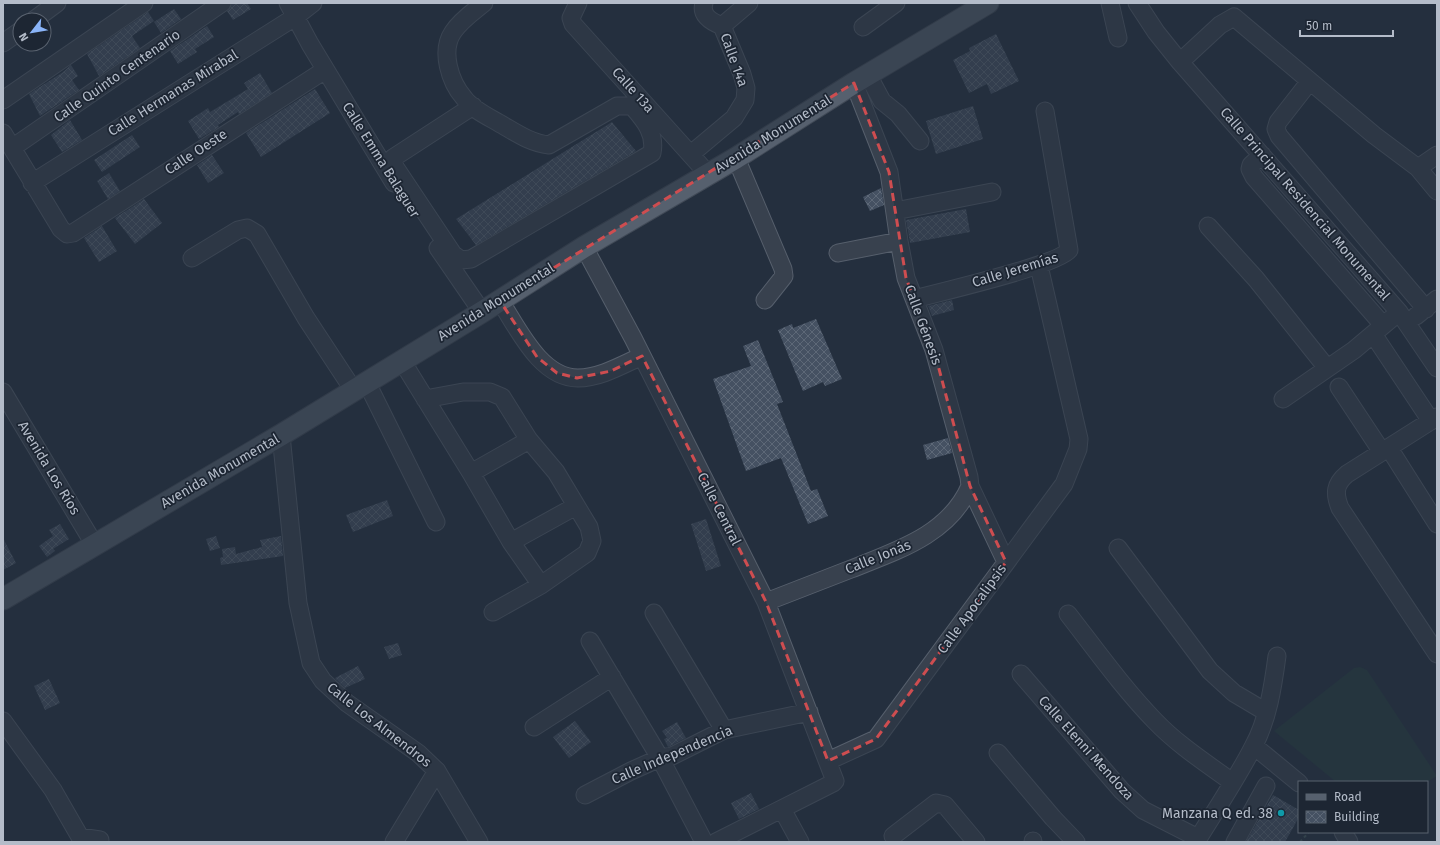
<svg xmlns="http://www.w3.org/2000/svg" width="1440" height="845" viewBox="0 0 1440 845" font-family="'Fira Sans',sans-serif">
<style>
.garden{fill:#263c3f}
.building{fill:url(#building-cross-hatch)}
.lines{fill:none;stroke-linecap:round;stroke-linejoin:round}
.minor-casing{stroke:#565f6c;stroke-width:19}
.major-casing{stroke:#414a57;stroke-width:23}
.path{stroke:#44595c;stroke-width:2;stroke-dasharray:3 3;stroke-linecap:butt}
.minor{stroke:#38414e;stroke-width:17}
.major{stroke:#56606e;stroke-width:21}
.marked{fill:none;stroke:#ce4d50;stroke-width:3;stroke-dasharray:8 5;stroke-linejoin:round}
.culture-dot{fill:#0f9aa8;stroke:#1d2633;stroke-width:1.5}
.labels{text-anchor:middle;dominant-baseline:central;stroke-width:3.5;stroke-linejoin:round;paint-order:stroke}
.street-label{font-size:14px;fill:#b4bcc9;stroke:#1d2633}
.poi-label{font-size:14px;fill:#b4bcc9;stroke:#1d2633;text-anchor:end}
</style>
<defs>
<pattern id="building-cross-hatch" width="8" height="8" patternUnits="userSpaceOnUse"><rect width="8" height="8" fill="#455162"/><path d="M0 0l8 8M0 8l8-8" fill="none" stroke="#5d6877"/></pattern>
</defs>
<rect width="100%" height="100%" fill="#242f3e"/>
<path class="garden" d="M1360,667L1367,670L1437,776L1427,782H1336L1274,731L1354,668Z"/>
<path class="building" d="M232,3H247L251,9L233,20L227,11Z
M174,9L181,19L161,33L154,22Z
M148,12L154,21L132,36L140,48L99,76L87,54Z
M207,26L214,37L195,49L197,52L178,64L170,51Z
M996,34L1019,81L991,94L987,84L969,93L953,60L970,51L969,48Z
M71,65L78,76L72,80L79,90L40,116L29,94L63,72Z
M260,73L272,93L239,114L238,112L218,125L219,127L199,139L188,121L208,108L210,112L248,89L244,83Z
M315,89L330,113L261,157L246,133Z
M973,106L983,139L936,154L926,121Z
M70,120L82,140L62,152L51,135Z
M612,122L636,151L476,245L456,219Z
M132,135L140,147L102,172L94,160Z
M212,155L224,173L208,183L197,165Z
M109,173L120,191L108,199L97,181Z
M881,188L884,205L870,211L863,197Z
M144,199L162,223L135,244L115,218Z
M966,209L970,232L910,243L906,220Z
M102,226L117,251L99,262L84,238Z
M952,300L954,310L932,316L928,306Z
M816,319L842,379L825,386L823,382L803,391L778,330L792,324L793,328Z
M758,340L783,402L777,404L811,491L817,489L828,516L808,524L781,458L746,471L713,379L751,366L743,346Z
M948,438L952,453L927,460L923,445Z
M387,500L393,516L353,532L346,515Z
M706,519L721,566L706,571L691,524Z
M60,524L69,539L53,549L55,551L47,557L39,546L53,536L49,530Z
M216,536L220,548L210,551L206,539Z
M281,536L283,556L221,565L220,558L223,557L222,549L235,547L236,554L262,547L260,540Z
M3,538L16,563L3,570Z
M398,643L402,655L389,659L384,647Z
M358,666L365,679L345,688L335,678Z
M49,679L60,703L45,710L34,686Z
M575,721L591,742L569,758L553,737Z
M677,722L686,738L668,747L664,739L667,738L662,731Z
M751,793L759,809L739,819L731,803Z
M1273,795L1299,810V817L1285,842H1246Z"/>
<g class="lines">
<g class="minor-casing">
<path id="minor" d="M288,3L310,44L394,183
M578,3L571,18L573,24L708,174
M704,3C700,16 712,22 722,26
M1110,3L1118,38
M1137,3L1156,32L1180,62L1399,312L1437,368
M34,20L57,3
M863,27L896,3
M3,43L20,31
M1180,62L1220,25L1234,17L1374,135L1418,168L1437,191
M868,75L882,101L898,114L920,141
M1310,81L1278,122L1276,129L1279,136L1426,309
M854,83L889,172L899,241L906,278L934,350L969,477L970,486L1006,562
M3,100L144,3
M473,106L393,158L395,167L453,254L461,260L471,259L652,153C656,133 644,120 632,106H617L549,145C530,143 515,132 499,123C487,116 472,109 464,98C450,82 440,51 453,32C461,20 473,12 484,3
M3,133L61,229L67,234L73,233L325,70
M12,148L222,3
M691,154L734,118L745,100L746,88L742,74L722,26L749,3
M1262,155L1251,165L1250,169L1254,177L1383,325
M736,158L783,269L784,276L765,300
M1418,168L1437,155
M32,183L295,17L313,3
M895,211L992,192
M1208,226L1256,279L1327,368
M584,247L633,338L766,602L835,781L833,783L716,842
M438,248L482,312
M838,253L899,241
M192,258L238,230L247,228L257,234L306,318L354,391
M915,299C940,292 1058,265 1069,250L1045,111
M500,301C518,328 540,378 578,378C600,378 622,365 642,356
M1416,316L1437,299
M1373,334L1431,421
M402,361L471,473L511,542L541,585L493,612
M367,383L436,522
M1339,387L1382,452
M3,392L94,544
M425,399L463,392H490L502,397L529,440L556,472L589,527L592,541L587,553L541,585
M1283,399L1354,350L1392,318
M1437,417L1347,474C1335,484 1334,493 1340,508L1437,654
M281,435L298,603L311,663L323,681L347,703L418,753L437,771L479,842
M1389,448L1437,524
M471,473L529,440
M511,542L576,506
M1118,548L1210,671L1234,693L1266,712
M766,602C794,591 822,580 851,569C896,551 949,535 970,486
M654,613L724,730
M1068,614C1096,650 1123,688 1155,721C1178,745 1206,763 1232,782
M590,641L660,758L704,842
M1021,674L1122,791L1143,810L1198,838
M3,721L53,790L80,837L100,840
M534,727L612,677
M1254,746L1299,783
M998,753L1053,818L1076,842
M828,761L876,739L1064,484L1078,449L1079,439L1039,266
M585,795L631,771L660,758L672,756L724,730L809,712
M782,809L800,842
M1343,832L1349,842
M893,836L936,803L945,805L976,842
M394,842L437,771
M1033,842V841
M1196,842C1215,811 1236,780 1253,747C1268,720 1273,686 1277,656
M1235,842L1266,786"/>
</g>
<g class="major-casing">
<path id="major" d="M3,599L281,435L482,312L584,247L736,158L854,83L988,3"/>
</g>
<path class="path" d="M1300,842L1309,832"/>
<use href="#minor" class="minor"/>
<use href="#major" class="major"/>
</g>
<path d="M0 0H1440V845H0ZM854,83L889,172L906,278L934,350L970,486L1006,562L876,739L828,761L766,602L642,356L611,371L577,378L557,373L537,357L500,301Z" fill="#242f3e" fill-opacity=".55" fill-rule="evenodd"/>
<path class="marked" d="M854,83L889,172L906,278L934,350L970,486L1006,562L876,739L828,761L766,602L642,356L611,371L577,378L557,373L537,357L500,301Z"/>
<circle class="culture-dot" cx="1281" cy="813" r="4"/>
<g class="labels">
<g class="street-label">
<text transform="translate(734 60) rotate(70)">Calle 14a</text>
<text transform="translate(117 76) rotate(-35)">Calle Quinto Centenario</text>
<text transform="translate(633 90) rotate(48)">Calle 13a</text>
<text transform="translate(173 93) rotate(-32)">Calle Hermanas Mirabal</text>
<text transform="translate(773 134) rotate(-32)">Avenida Monumental</text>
<text transform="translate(196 152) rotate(-33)">Calle Oeste</text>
<text transform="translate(381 160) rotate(58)">Calle Emma Balaguer</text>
<text transform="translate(1305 204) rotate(49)">Calle Principal Residencial Monumental</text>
<text transform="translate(1015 270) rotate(-17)">Calle Jeremías</text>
<text transform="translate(496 302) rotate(-32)">Avenida Monumental</text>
<text transform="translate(923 325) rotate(70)">Calle Génesis</text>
<text transform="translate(49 468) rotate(59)">Avenida Los Ríos</text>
<text transform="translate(220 471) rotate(-30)">Avenida Monumental</text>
<text transform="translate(719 509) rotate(63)">Calle Central</text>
<text transform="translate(878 557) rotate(-22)">Calle Jonás</text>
<text transform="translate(972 609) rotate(-54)">Calle Apocalipsis</text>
<text transform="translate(379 725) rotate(38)">Calle Los Almendros</text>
<text transform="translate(1086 748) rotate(48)">Calle Elenni Mendoza</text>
<text transform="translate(672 755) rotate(-23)">Calle Independencia</text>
</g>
<g class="poi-label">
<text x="1273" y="813">Manzana Q ed. 38</text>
</g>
</g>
<rect width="1440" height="845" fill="none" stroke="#b4bcc9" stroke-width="8"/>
<rect x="1298" y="781" width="130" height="52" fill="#1d2633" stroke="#59626f"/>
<rect x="1306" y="794" width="20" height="6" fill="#56606e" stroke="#59626f"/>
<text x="1334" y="801" font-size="12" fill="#b4bcc9">Road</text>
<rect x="1306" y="811" width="20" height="12" fill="url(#building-cross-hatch)" stroke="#59626f"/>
<text x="1334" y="821" font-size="12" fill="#b4bcc9">Building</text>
<g transform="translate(32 32) rotate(239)"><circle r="19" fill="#1d2633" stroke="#59626f"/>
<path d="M0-3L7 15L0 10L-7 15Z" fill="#8ab4f8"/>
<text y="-6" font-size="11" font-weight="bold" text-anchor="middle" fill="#b4bcc9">N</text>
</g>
<path d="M1300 30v6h93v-6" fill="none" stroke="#b4bcc9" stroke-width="2"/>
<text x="1306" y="30" font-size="12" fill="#b4bcc9" stroke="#1d2633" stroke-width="3" paint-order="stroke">50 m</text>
</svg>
